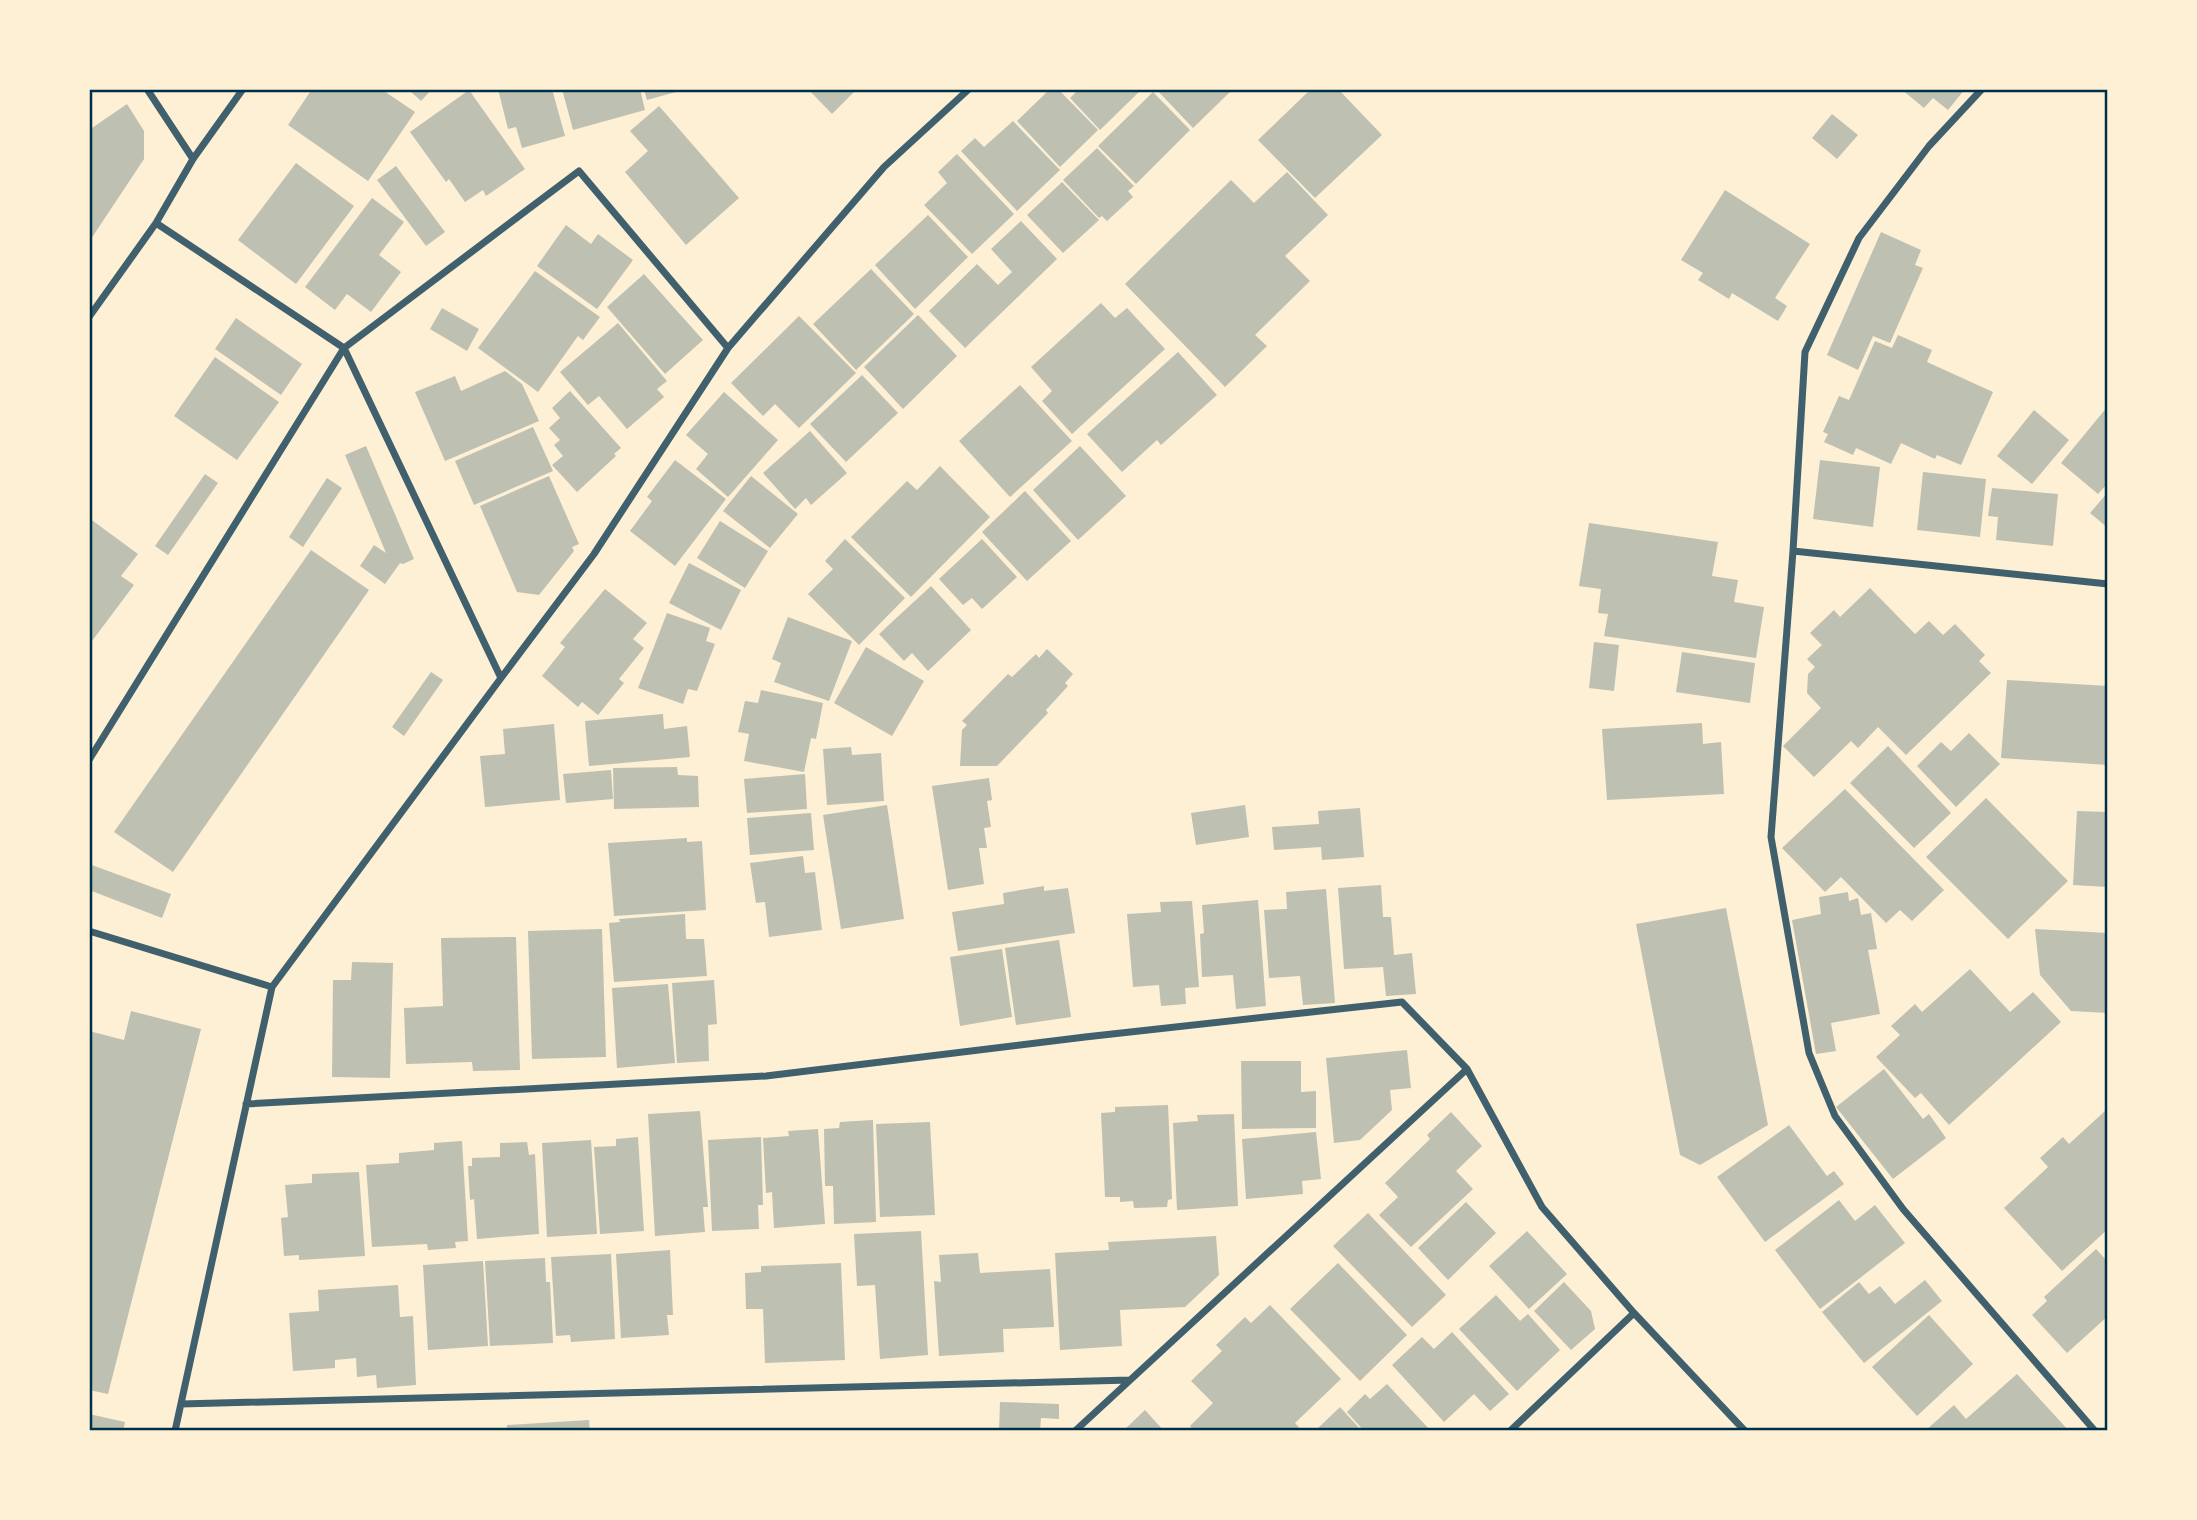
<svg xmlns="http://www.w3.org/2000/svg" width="2197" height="1520" viewBox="0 0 2197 1520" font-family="Inter,sans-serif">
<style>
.building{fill:#bec0b2}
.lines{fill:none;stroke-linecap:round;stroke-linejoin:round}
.minor{stroke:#3f606c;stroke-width:7}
.neatline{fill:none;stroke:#003049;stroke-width:2.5}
</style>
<rect width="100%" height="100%" fill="#fdf0d5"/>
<path class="building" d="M312,89H381L415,112L368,181L288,125Z
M408,89H432L421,101Z
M498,89H552L565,136L522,148L516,127L508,129Z
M562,89H640L645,110L573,130Z
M644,89H683V90L647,100Z
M808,89H857L832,114Z
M1050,89H1058L1098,130L1060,167L1017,121Z
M1079,89H1142L1100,130L1070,98Z
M1156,89H1233L1193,128Z
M1311,89H1338L1382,135L1315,198L1258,140Z
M1901,89H1965L1948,110L1933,98L1924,108Z
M469,90L525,169L486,196L483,190L465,202L449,179L446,182L410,132Z
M1153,92L1190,130L1136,184L1098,146Z
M127,104L144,131V159L89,242V130Z
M659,106L739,198L686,245L625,172L648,151L630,131Z
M1832,114L1858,135L1837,159L1812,138Z
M1013,121L1060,170L1017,211L961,151L975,138L984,147Z
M1097,148L1134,186L1128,191L1133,197L1107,221L1102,216L1099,218L1063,180Z
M957,154L1014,214L972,254L924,205L947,183L938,172Z
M296,163L354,206L296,284L238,240Z
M396,166L445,232L426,246L377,180Z
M1287,172L1328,215L1285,256L1310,281L1255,335L1267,346L1225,387L1125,284L1231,180L1254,203Z
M1062,182L1099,220L1063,253L1027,215Z
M1725,190L1810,244L1775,298L1787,306L1778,321L1732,293L1729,299L1698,280L1703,273L1681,260Z
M372,198L404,222L379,255L401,272L371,312L347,294L335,310L305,287Z
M928,215L968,257L915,309L875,265Z
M1021,221L1057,259L965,348L929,311L977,264L998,285L1012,272L991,249Z
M566,225L591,244L598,234L633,260L597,309L537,266Z
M1881,232L1921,250L1915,265L1923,268L1890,343L1873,336L1858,370L1827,355Z
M871,269L914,314L856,370L813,324Z
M535,271L600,317L583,340L578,336L538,392L478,348Z
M644,274L703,340L665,374L607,307Z
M1101,303L1115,318L1127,308L1165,349L1072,434L1042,401L1052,391L1031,367Z
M442,308L479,329L467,351L430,329Z
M918,315L957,356L903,409L864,367Z
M799,316L856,373L799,428L775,404L763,416L731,383Z
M236,318L302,364L281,395L215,349Z
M618,323L667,381L657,389L664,397L627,429L599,396L588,405L560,372Z
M1898,335L1932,350L1927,362L1993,392L1961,465L1937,455L1935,459L1901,443L1891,464L1856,448L1853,455L1824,442L1828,434L1823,432L1839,396L1849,400L1875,341L1892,348Z
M1178,352L1217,395L1161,445L1157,440L1122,472L1087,434Z
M215,357L279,402L237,460L174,416Z
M505,371L522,384L539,421L445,461L415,392L455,376L461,391Z
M862,375L898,413L846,462L810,424Z
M1020,385L1072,441L1010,497L959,441Z
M570,391L621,448L614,454L616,456L577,492L552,465L563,456L554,445L560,440L549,428L560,418L552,408Z
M724,392L778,440L728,497L696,469L708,454L686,435Z
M2108,406V483L2098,494L2061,463Z
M2034,410L2069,440L2032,484L1997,456Z
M533,427L553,471L474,505L455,461Z
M810,431L847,473L811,505L806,498L795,509L763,473Z
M366,446L414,559L403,564L400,563L385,584L360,566L374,545L386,553L345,455Z
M1080,446L1126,496L1078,540L1033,490Z
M675,460L726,499L675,566L630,531L652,501L647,497Z
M1820,460L1880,467L1873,527L1813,519Z
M940,466L990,517L911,597L851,537L907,481L917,490Z
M1923,472L1986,479L1980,537L1917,530Z
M205,474L218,483L168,555L155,546Z
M549,476L579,544L572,547L574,551L539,595L517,592L480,506Z
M751,476L798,514L770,548L723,511Z
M327,478L342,488L303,547L289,537Z
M1992,488L2058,494L2053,546L1996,540L1998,517L1988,516Z
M1025,491L1071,541L1027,581L982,532Z
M2108,492V528L2090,513Z
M89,518L138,554L121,576L134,585L89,645Z
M720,521L768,551L745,588L697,558Z
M1589,523L1718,542L1712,576L1738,580L1734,602L1764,607L1756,658L1604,636L1608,614L1598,613L1601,589L1579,586Z
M845,539L905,598L859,645L808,594L833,569L825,561Z
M982,539L1017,577L982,609L972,598L963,605L939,579Z
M311,550L369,590L173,872L114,832Z
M689,563L741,590L721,630L669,603Z
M931,586L971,630L928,671L912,653L904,661L879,634Z
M1870,588L1915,634L1929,621L1943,635L1955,624L1985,655L1979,661L1991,673L1906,755L1878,727L1858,748L1851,741L1814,777L1783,746L1821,708L1807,693L1808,674L1815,667L1807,659L1822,645L1810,633L1834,610L1840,617Z
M605,589L647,623L633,639L644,648L619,679L624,683L598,715L582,702L578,707L542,676L565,647L560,643Z
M667,613L710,628L706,641L715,644L697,691L688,689L683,704L638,688Z
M788,617L852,641L829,701L774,682L781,663L772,659Z
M1594,642L1619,645L1614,691L1589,688Z
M866,647L924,681L892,736L834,703Z
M1047,649L1073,674L1065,683L1068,686L1046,710L1048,713L997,766H960L962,730L967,725L962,721L1008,674L1012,677L1036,654L1039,658Z
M1682,652L1755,663L1750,703L1676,692Z
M431,672L443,680L404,736L392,727Z
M2007,680L2108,686V765L2001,758Z
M761,690L823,703L816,739L811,738L804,772L744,761L749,734L738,732L745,701L758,703Z
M663,714L664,729L687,726L690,757L589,766L585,721Z
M1702,723L1703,744L1721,742L1724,794L1607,800L1602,729Z
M554,724L560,800L485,807L480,756L505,754L503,729Z
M1969,733L2000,764L1956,807L1917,766L1941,742L1951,751Z
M1888,746L1951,813L1914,848L1850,783Z
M851,747L852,755L881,753L884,801L827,805L823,749Z
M677,767L678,775L698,776L699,807L614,809L613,768Z
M611,770L613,799L566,803L563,774Z
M805,774L807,809L747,813L744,779Z
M989,778L992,800L987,801L991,827L984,828L987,848H979L984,884L948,890L932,786Z
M1845,789L1944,890L1912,921L1900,910L1886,923L1841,877L1825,892L1782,848Z
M1986,798L2068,881L2008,939L1926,857Z
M887,805L904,919L841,929L823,815Z
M1245,805L1249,837L1196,845L1191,813Z
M1360,808L1364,857L1322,860L1321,847L1274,850L1272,827L1319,824L1318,811Z
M2077,811L2108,812V887L2073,885Z
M811,813L814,850L750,855L747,818Z
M687,838V842L702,841L706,910L614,916L608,843Z
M803,856L805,873L815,872L822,930L769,937L765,902L756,903L750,863Z
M89,864L171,894L162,918L89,890Z
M1381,885L1383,917H1391L1394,955L1412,953L1416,994L1386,996L1383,967L1344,969L1338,888Z
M1044,886V891L1068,888L1075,933L958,951L952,912L1004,904L1003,893Z
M1326,889L1335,1003L1303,1005L1300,976L1269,978L1264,910L1287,909L1286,892Z
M1848,892L1849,901L1858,898L1861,915L1871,913L1877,949L1868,950L1880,1014L1831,1023L1836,1051L1816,1054L1792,920L1821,914L1819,897Z
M1258,900L1266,1006L1236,1009L1233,975L1202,977L1200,934L1204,933L1202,905Z
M1192,901L1199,987L1185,988L1186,1004L1161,1006L1159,985L1133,987L1127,914L1161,912L1160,902Z
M1726,908L1768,1125L1700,1165L1680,1155L1636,924Z
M685,914L686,939H704L707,976L614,982L609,923L620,922L619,919Z
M602,929L606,1057L532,1059L528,931Z
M2035,929L2108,933V1013L2071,1011L2040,975Z
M516,937L520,1070L473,1071L472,1062L406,1064L404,1008L443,1006L441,938Z
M1059,940L1071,1017L1016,1025L1005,948Z
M1002,949L1012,1017L960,1026L950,957Z
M352,962L393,963L390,1078L332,1077L333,980H351Z
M1970,969L2010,1012L2033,992L2061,1022L1949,1125L1921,1093L1915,1098L1876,1057L1900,1035L1891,1026L1915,1004L1922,1012Z
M714,980L717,1024L708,1025L709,1061L677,1063L672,983Z
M668,984L675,1063L617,1068L612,988Z
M131,1011L201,1029L108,1394L89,1390V1031L124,1040Z
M1407,1050L1411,1088L1390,1090L1392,1110L1360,1140L1334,1143L1326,1058Z
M1241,1061H1301V1092L1316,1091V1128L1242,1129Z
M1884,1069L1923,1119L1929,1114L1946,1138L1893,1179L1836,1107Z
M1168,1105L1172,1199L1168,1200L1167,1207L1134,1208L1133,1201L1120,1202V1197H1105L1101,1113L1115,1112V1107Z
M2106,1110L2108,1112V1229L2062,1271L2004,1208L2048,1167L2040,1158L2063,1137L2069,1144Z
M700,1111L708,1207H703L705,1232L655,1236L648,1114Z
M1451,1112L1482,1146L1456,1171L1473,1189L1411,1247L1379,1215L1398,1197L1385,1183L1430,1139L1427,1135Z
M1234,1114L1238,1206L1177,1210L1173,1123L1198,1121L1197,1115Z
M873,1120L876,1222L834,1224L833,1186H825L824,1129L839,1128L840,1122Z
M930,1122L935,1215L880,1217L876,1124Z
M1789,1125L1827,1176L1834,1171L1844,1184L1765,1242L1717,1177Z
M818,1129L825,1224L774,1228L772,1192L766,1193L763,1138L789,1136L788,1131Z
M1316,1132L1321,1179L1302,1181L1303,1194L1246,1199L1242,1139Z
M638,1137L644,1231L600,1234L594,1147L616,1146V1139Z
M761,1137L763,1205H758L759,1229L712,1231L708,1140Z
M591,1140L597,1234L547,1237L542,1143Z
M462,1141L468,1241L455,1242L456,1248L428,1250L427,1244L372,1247L366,1165L399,1163V1153L434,1150V1143Z
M527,1142L529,1155L535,1154L539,1234L477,1239L474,1199L470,1200L468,1166H472V1158L500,1157V1143Z
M359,1172L365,1256L299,1260V1255L284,1256L281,1218L288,1217L285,1185L312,1183V1174Z
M1839,1200L1855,1221L1875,1205L1905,1243L1820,1309L1775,1250Z
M1466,1202L1496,1233L1448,1280L1418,1248Z
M1368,1213L1446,1295L1412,1327L1333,1246Z
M921,1231L928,1355L880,1359L875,1285L857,1286L854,1234Z
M1527,1231L1567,1274L1529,1309L1489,1266Z
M1216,1236L1219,1275L1185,1307L1120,1310L1122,1346L1060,1350L1055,1253L1109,1250L1108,1242Z
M2096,1249L2108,1262V1316L2067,1353L2032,1315L2047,1301L2044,1297Z
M670,1250L673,1315H667L669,1335L621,1338L616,1254Z
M978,1253L980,1273L1050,1269L1054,1327L1003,1329L1004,1352L939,1356L934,1281L941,1282L939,1255Z
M611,1254L615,1339L571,1342L570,1335L556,1336L551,1257Z
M545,1258L546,1282H550L553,1343L490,1346L485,1261Z
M483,1261L488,1346L428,1350L423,1265Z
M841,1263L845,1360L765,1363L763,1309H746L745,1273L761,1272V1266Z
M1338,1263L1407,1335L1360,1381L1290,1309Z
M1925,1280L1942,1301L1864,1363L1822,1312L1859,1282L1869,1294L1880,1286L1895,1304Z
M1564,1282L1591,1311L1595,1329L1571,1350L1534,1311Z
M398,1285L400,1317L413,1316L416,1385L377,1388L376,1375L357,1377L356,1358L335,1360V1368L293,1371L289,1313L319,1311L318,1290Z
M1496,1295L1520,1321L1528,1314L1560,1350L1517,1391L1459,1329Z
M1270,1305L1341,1379L1295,1423L1302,1431H1194L1190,1426L1213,1403L1191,1381L1222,1351L1216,1345L1245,1317L1251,1323Z
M1929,1315L1973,1364L1917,1416L1872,1367Z
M1452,1332L1509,1394L1490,1411L1474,1394L1444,1422L1392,1365L1422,1337L1434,1349Z
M2017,1374L2069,1431H1925L1954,1405L1966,1419Z
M1387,1384L1431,1431H1364L1347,1412L1365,1394L1370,1399Z
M1000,1402L1059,1404V1419L1041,1418L1040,1431H999Z
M1340,1407L1362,1431H1315Z
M1145,1410L1164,1431H1123Z
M89,1414L125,1422L123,1431H89Z
M589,1420L590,1431H507V1425Z"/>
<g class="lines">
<path class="minor" d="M147,89L193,159
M1982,89L1929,146L1859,238L1805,352L1793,551L1771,837L1809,1053L1835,1116L1903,1209L2095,1431
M156,223L344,348L501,678L272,987L175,1431
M89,317L156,223L193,159L243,89
M1793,551L2108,584
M501,678L594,554L728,348L884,167L969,89
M89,760L344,348L579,171L728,348
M89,931L272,987
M246,1104L766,1076L1085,1037L1402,1002L1467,1069L1542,1207L1634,1313L1745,1431
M181,1404L1130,1380
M1075,1431L1467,1069
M1510,1431L1634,1313"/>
</g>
<rect width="2197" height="1520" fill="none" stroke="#fdf0d5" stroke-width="182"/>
<rect x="91" y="91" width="2015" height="1338" class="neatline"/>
</svg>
